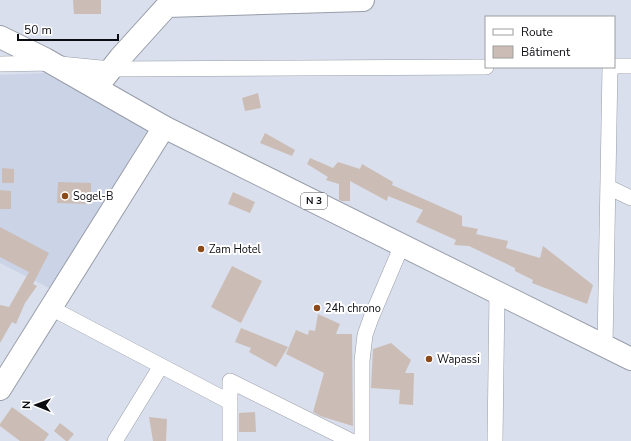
<svg xmlns="http://www.w3.org/2000/svg" width="631" height="441" viewBox="0 0 631 441" font-family="'Nunito Sans',sans-serif">
<style>
.built{fill:#cbd3e7}
.building{fill:#cbbdb5}
.lines{fill:none;stroke-linecap:round;stroke-linejoin:round}
.street-casing{stroke:#989da9;stroke-width:16}
.secondary-casing{stroke:#989da9;stroke-width:24}
.primary-casing{stroke:#989da9;stroke-width:24}
.street{stroke:#fff;stroke-width:15}
.secondary{stroke:#fff;stroke-width:22}
.primary{stroke:#fff;stroke-width:22}
.poi-dot{fill:#8c4a19;stroke:#fff;stroke-width:1.5}
.labels{text-anchor:middle;dominant-baseline:central;stroke-width:4;stroke-linejoin:round;paint-order:stroke}
.shield{fill:#fff;stroke:#545558;stroke-width:1}
.shield-label{font-size:10px;font-weight:bold;fill:#0b0c11}
.poi-label{font-size:11px;fill:#0b0c11;stroke:#fff;text-anchor:start}
</style>
<rect width="100%" height="100%" fill="#d9dfec"/>
<path class="built" d="M45,73L148,129L51,289L0,263V75Z"/>
<path class="building" d="M73,0H101V14H74Z
M258,93L261,108L245,111L242,98Z
M265,133L295,150L292,156L260,143Z
M310,158L333,168L338,162L360,169L362,164L393,182L392,185L462,216V226L478,229L476,234L508,241L506,248L540,258L543,246L593,285L587,304L532,283L533,280L515,271V268L469,246L454,245L456,240L416,222L423,210L388,196L387,201L350,181V201H342L339,200V184L326,180L328,177L307,164Z
M2,168L14,169V183H2Z
M58,182L91,183V204L57,203Z
M0,190L11,191V209H0Z
M233,192L255,202L250,213L228,204Z
M0,227L49,253L33,284L37,286L25,303L16,324L12,322L0,343V305L9,307L29,272L0,257Z
M232,266L262,281L241,323L211,307Z
M318,314L340,324L336,334H352L353,426L320,416L313,412L324,373L286,354L296,330L308,335L309,330L315,331Z
M241,328L288,347L276,367L249,352L251,348L235,342Z
M391,343L411,360L405,373H414L413,405L399,404L400,390L371,388L373,349Z
M12,407L49,434L44,441H20L0,426V424Z
M255,412L256,432H239V413Z
M149,417L167,419L166,441H153Z
M60,423L74,434L68,441H66L54,431Z"/>
<g class="lines">
<g class="street-casing">
<path id="street" d="M0,64L50,63L111,69L486,67
M614,66H631
M608,187L631,198
M51,308L230,402
M605,346L610,67
M115,441L161,366
M230,441V381L351,441
M362,441V361L365,335L371,318L402,245
M495,441L497,292"/>
</g>
<g class="secondary-casing">
<path id="secondary" d="M96,88L120,58L167,6L363,0
M0,389L164,127"/>
</g>
<g class="primary-casing">
<path id="primary" d="M0,37L45,59L164,127L631,359"/>
</g>
<use href="#street" class="street"/>
<use href="#secondary" class="secondary"/>
<use href="#primary" class="primary"/>
</g>
<g class="poi-dot">
<circle cx="65" cy="196" r="4"/>
<circle cx="201" cy="249" r="4"/>
<circle cx="317" cy="308" r="4"/>
<circle cx="429" cy="359" r="4"/>
</g>
<g class="labels">
<rect class="shield" x="301" y="193" width="26" height="16" rx="3"/>
<g class="shield-label">
<text x="314" y="201">N 3</text>
</g>
<g class="poi-label">
<text x="73" y="196">Sogel-B</text>
<text x="209" y="249">Zam Hotel</text>
<text x="325" y="308">24h chrono</text>
<text x="437" y="359">Wapassi</text>
</g>
</g>
<rect x="485" y="16" width="130" height="52" fill="#ffffff" stroke="#9d9ea0"/>
<rect x="493" y="29" width="20" height="6" fill="#ffffff" stroke="#9d9ea0"/>
<text x="521" y="36" font-size="12" fill="#0b0c11">Route</text>
<rect x="493" y="46" width="20" height="12" fill="#cbbdb5" stroke="#9d9ea0"/>
<text x="521" y="56" font-size="12" fill="#0b0c11">Bâtiment</text>
<g transform="translate(36 405) rotate(271)" stroke="#ffffff" stroke-width="3" paint-order="stroke">
<path d="M0-3L7 15L0 10L-7 15Z" fill="#0b0c11"/>
<text y="-6" font-size="11" font-weight="bold" text-anchor="middle" fill="#0b0c11">N</text>
</g>
<path d="M18 34v6h100v-6" fill="none" stroke="#0b0c11" stroke-width="2"/>
<text x="24" y="34" font-size="12" fill="#0b0c11" stroke="#ffffff" stroke-width="3" paint-order="stroke">50 m</text>
</svg>
